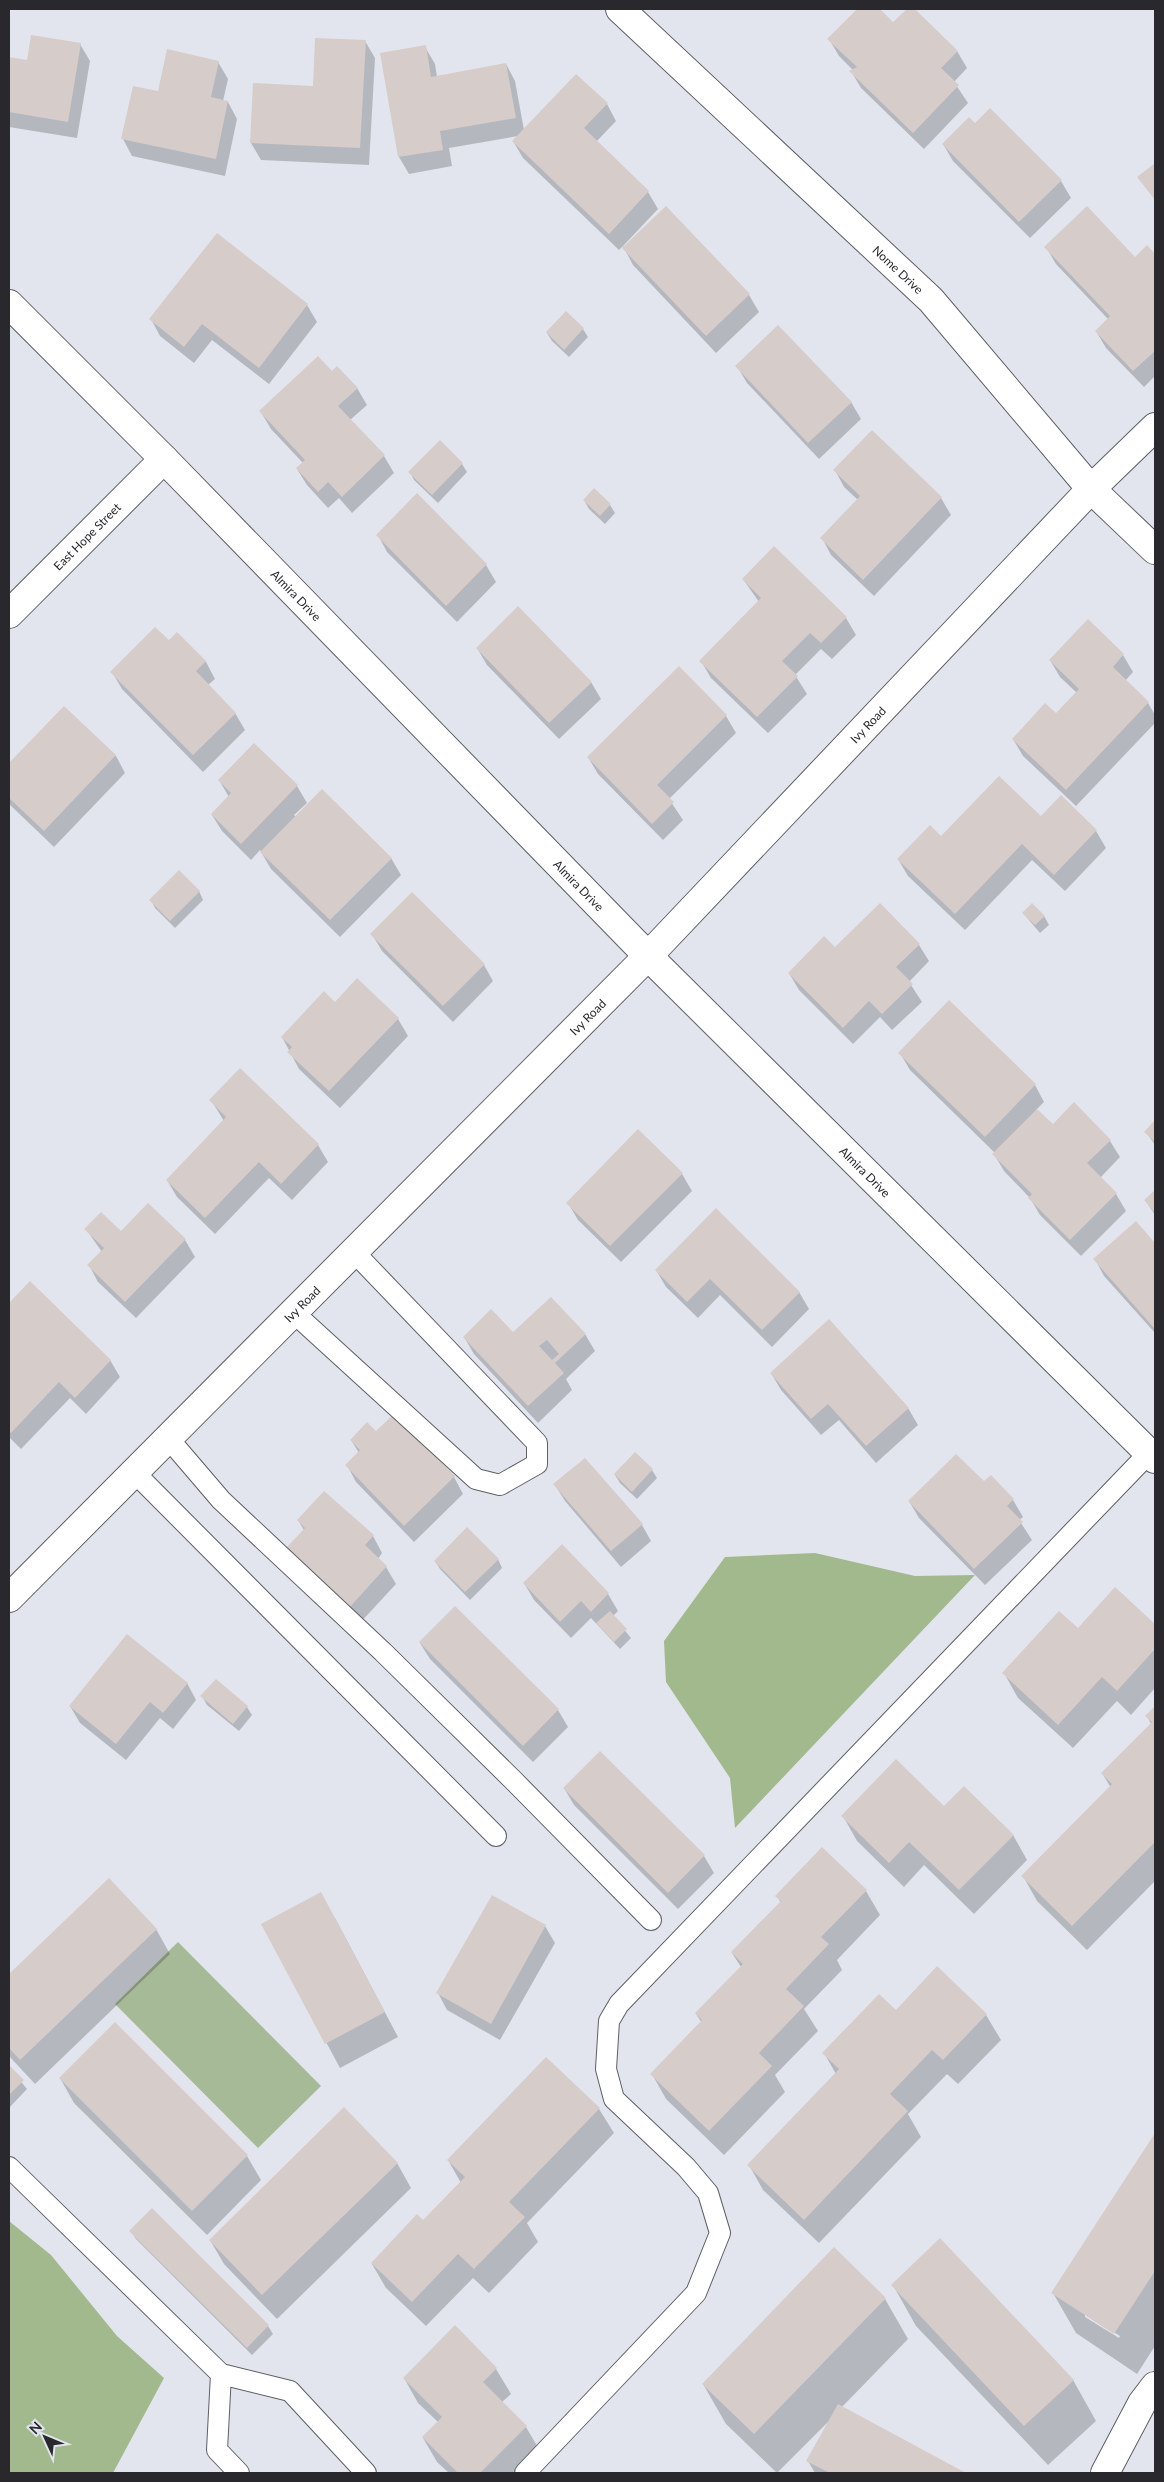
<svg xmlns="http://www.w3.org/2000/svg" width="1164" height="2482" viewBox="0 0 1164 2482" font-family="Lato,sans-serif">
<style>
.green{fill:#a7ba97}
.forest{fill:#a2b98e}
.shadow{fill:#0003;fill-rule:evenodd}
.building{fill:#d6ccc9;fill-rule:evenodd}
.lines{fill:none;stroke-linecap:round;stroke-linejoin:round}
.service-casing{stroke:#5e5f67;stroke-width:22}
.minor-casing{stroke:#5e5f67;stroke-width:30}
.tertiary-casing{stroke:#5e5f67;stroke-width:30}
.service{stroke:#fff;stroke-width:20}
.minor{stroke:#fff;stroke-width:28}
.tertiary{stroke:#fff;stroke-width:28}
.labels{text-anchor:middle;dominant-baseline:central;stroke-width:4.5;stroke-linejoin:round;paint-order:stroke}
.street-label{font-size:12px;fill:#29292d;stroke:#e3e5ee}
</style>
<rect width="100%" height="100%" fill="#e3e5ee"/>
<path class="green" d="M178,1942L321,2086L258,2148L115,2004Z"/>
<path class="forest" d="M815,1553L915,1576L975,1575L735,1828L730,1778L666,1682L664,1641L725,1557Z
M9,2221L51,2255L117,2336L164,2378L113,2473H9Z"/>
<path class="shadow" d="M859,9H878L893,24L909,9H914L957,51L967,68L954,82L968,103L924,149L861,88L851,71L853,70L839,56L829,39Z
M365,41L375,58L369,165L261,160L251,143Z
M80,44L90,61L77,138L9,127V58L28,61Z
M425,47L435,64L437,77L506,64L515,81L524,130L607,104L616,121L596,142L648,192L658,209L623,246L749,295L759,312L716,353L633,265L623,246L619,250L523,158L513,141L518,136L449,148L452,166L409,174L399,157Z
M218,62L228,79L223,101L228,102L237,119L225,176L132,156L123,139L159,93Z
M990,110L1061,181L1071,198L1030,238L953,161L943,144L975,125Z
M1046,247L1135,259L1147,247L1155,256V376L1144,387L1106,348L1096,331L1108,319L1056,264Z
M307,305L317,322L269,384L212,340L194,363L160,336L151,319Z
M583,329L588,337L569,357L552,341L547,333Z
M737,366L851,402L861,419L819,459L747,383Z
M332,373L357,388L367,405L350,420L384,456L394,473L352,513L339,498L328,508L307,485L297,469L303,463L271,429L261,412Z
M872,432L941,498L951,515L874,596L831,555L822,538L858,500L844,487L835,470Z
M440,442L462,464L467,472L438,503L414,480L410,472Z
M417,495L486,565L496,582L457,622L387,552L378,535Z
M584,500L610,505L615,513L605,524L589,509Z
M774,547L846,618L856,635L832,659L821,649L795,675L807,694L768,733L711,678L701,661L759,602L743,579Z
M177,633L206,662L215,679L208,685L235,713L245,730L203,772L122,689L112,672L169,642Z
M477,648L591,682L601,699L559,739L487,665Z
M1123,655L1133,672L1125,681L1148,703L1155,715V723L1076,806L1023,756L1013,739L1056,715L1077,693L1060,677L1050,660Z
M679,668L726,716L736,733L669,799L683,820L663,840L598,774L588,757Z
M64,707L116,756L125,773L54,847L9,804V765Z
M219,780L297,786L307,803L294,815L296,817L391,858L401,875L340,937L271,869L260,850L251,860L222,831L212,815L229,797Z
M1061,797L1096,831L1106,848L1065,891L1032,860L965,930L908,876L898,859L941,837L1041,818Z
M199,891L203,900L175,928L155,908L151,900Z
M1023,913L1044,916L1049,925L1040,933Z
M372,934L484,965L493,981L453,1022L382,951Z
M919,945L929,961L909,982L922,1002L892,1030L880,1017L853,1044L799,990L789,973L835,949Z
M357,979L398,1019L408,1036L340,1108L299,1069L282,1037L335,1003Z
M900,1053L1035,1085L1044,1102L1036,1110L1053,1126L1110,1141L1120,1157L1100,1178L1116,1194L1126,1211L1081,1256L1040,1215L1030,1198L1004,1171L994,1154L995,1153L910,1070Z
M240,1070L318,1145L328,1162L292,1200L269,1178L215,1234L177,1197L167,1180L224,1121L211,1100Z
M1155,1122V1145L1146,1132Z
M682,1174L692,1191L621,1262L578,1220L568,1203Z
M1155,1192V1215L1145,1200Z
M1136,1223L1155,1245V1333L1104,1276L1095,1259Z
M86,1229L185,1240L195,1257L136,1318L98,1282L89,1265L102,1252Z
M656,1270L799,1292L809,1309L772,1347L720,1295L698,1318L666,1287Z
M30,1283L110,1360L120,1377L86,1414L70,1398L21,1449L9,1437V1305Z
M513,1334H585L595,1351L566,1379L572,1390L538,1423L474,1354L464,1337Z
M771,1373L908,1408L918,1425L876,1463L839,1420L821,1435L781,1390Z
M376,1433L454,1477L463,1494L414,1542L356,1482L347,1465L359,1453L351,1440Z
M652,1470L657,1478L637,1499L620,1483L615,1475Z
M983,1483L1013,1500L1023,1517L1019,1520L1032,1540L985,1585L919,1518L909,1501Z
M555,1485L642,1525L651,1541L621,1567L565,1501Z
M298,1520L373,1536L382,1553L378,1559L386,1567L396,1584L359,1624Z
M562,1546L608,1594L618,1611L613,1616L631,1638L620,1649L591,1618L571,1638L534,1600L524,1583Z
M498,1559L502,1568L470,1600L440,1569L435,1561Z
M1115,1589L1155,1626V1688L1131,1715L1117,1701L1073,1748L1018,1698L1004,1673L1078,1630Z
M455,1608L558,1710L568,1727L533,1762L430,1659L420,1643Z
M216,1680L247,1707L252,1715L239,1731L207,1705L202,1696Z
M187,1683L196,1700L173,1729L160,1718L126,1760L80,1723L70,1706Z
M1155,1708V1881L1087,1950L1037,1901L1023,1876L1111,1788L1102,1773L1151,1724L1147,1716Z
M600,1752L704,1856L714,1873L678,1909L574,1805L564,1788Z
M944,1808L1013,1835L1027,1860L974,1914L924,1865L904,1887L857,1841L843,1816Z
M109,1880L156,1929L170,1954L35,2084L9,2056V1976Z
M866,1891L880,1915L837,1960L842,1970L804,2009L818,2031L775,2075L785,2092L724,2155L666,2099L652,2074L702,2023L696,2014L741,1967L732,1953L781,1903L777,1896Z
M335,1918L398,2037L340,2068L263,1925Z
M545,1926L555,1943L500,2040L447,2010L438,1993Z
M937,1968L986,2015L1001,2040L958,2084L947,2074L908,2114L921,2137L819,2243L763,2190L749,2165L836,2074L824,2053L896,2012Z
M115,2024L247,2156L261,2180L207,2235L74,2103L60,2078Z
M546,2058L599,2109L614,2133L527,2223L538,2242L489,2293L473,2278L426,2326L386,2288L372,2264L423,2222L461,2183L448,2160Z
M9,2067L27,2089L9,2108Z
M1155,2135V2346L1137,2374L1076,2333L1053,2293ZM1085,2314L1120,2336L1119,2338L1085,2317Z
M397,2163L411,2188L277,2319L224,2264L210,2240Z
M152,2210L268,2326L273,2334L252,2355L136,2239L131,2231Z
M893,2285L1073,2380L1096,2421L1048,2465L916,2326Z
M885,2299L908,2339L842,2407L963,2473H815L808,2461L829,2421L777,2473L726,2424L703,2384Z
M455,2327L496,2369L511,2394L502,2402L526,2427L540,2451L519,2473H449L437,2462L423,2438L438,2422L418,2403L404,2378Z"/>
<path class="building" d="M857,9H880L893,22L907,9H915L958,51L941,68L959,85L913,133L849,71L857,67L827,39Z
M31,35L81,43L68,122L9,112V57L27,60Z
M315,38L366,40L360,148L250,143L253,83L313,86Z
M426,45L431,77L506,63L516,118L440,131L443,150L398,157L380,53Z
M167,49L219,61L211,97L228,101L216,159L121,139L133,86L158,91Z
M576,74L608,103L584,128L649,191L609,234L512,141Z
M990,108L1062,180L1019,222L942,144L969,117L975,123Z
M1155,163V200L1137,177Z
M666,206L750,294L706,336L622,248Z
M1087,206L1135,257L1147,245L1155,254V351L1133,371L1095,331L1110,316L1044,247Z
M217,233L308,304L259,368L202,324L184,347L149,319Z
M566,311L584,328L564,350L546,332Z
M778,325L852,402L808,443L735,366Z
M318,356L332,371L337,366L358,388L338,406L385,455L342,497L328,482L318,492L296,468L305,460L259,411Z
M872,430L942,497L863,580L820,538L860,496L833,470Z
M440,440L463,463L432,495L408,472Z
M594,488L611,504L600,516L583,500Z
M417,493L487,564L446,606L376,535Z
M774,546L847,617L821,643L810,633L782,661L798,676L757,717L699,661L761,598L742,579Z
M518,606L592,682L549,723L476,648Z
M1088,619L1124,654L1113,667L1149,702L1066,790L1012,739L1045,703L1056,713L1079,689L1049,660Z
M155,627L169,640L177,632L206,661L196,671L236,713L193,755L110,672Z
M679,666L727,715L657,785L674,802L652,824L587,757Z
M64,706L116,755L44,831L9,798V763Z
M254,743L298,785L241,844L211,814L231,793L218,780Z
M999,776L1041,816L1061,795L1097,830L1054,875L1022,844L955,914L897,859L930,825L941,836Z
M322,789L392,858L330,920L260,852Z
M179,870L200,891L170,921L149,900Z
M412,892L485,964L443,1006L370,934Z
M880,903L920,944L896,967L913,984L882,1014L869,1001L843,1028L788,973L824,936L835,947Z
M1032,903L1045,916L1035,925L1022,913Z
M357,978L399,1018L329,1091L287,1052L292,1047L281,1037L324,991L335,1002Z
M949,1000L1036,1084L985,1137L898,1053Z
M240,1068L319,1144L281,1184L259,1162L205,1218L166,1180L226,1117L209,1100Z
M1074,1102L1111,1140L1087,1163L1117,1193L1070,1240L1028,1198L1032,1194L992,1154L1037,1109L1053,1124Z
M1155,1120V1142L1144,1132Z
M638,1129L683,1173L610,1246L566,1203Z
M1155,1190V1213L1144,1200Z
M148,1203L186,1239L125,1302L87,1265L104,1248L84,1229L101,1212L121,1231Z
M716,1208L800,1292L762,1330L710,1279L687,1302L655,1270Z
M1136,1221L1155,1243V1329L1093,1259Z
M30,1281L111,1360L75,1398L59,1382L11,1433L9,1431V1303Z
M551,1297L586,1334L555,1363L564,1373L528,1406L463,1337L491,1309L513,1332ZM547,1340L559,1354L552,1360L539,1346Z
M829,1319L909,1408L866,1446L828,1404L811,1419L770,1373Z
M394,1414L455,1476L404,1526L345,1465L360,1450L350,1440L367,1422L376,1431Z
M635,1452L653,1469L632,1492L614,1474Z
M956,1454L984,1481L991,1475L1014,1499L1007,1506L1023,1522L974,1569L908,1501Z
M585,1458L643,1524L611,1551L553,1484Z
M324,1491L374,1535L365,1545L387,1566L349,1608L285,1549L305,1528L297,1520Z
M467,1527L499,1559L465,1592L434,1561Z
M562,1544L609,1593L591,1612L581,1601L560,1622L523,1583Z
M1115,1587L1155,1624V1649L1117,1691L1102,1677L1058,1725L1002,1673L1059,1611L1078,1628Z
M455,1606L559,1709L523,1746L419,1642Z
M610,1611L627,1629L614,1642L596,1623Z
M127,1634L188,1683L163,1713L150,1702L116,1744L69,1706Z
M216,1679L248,1706L233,1724L200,1696Z
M1155,1706V1842L1072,1926L1021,1876L1112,1784L1101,1773L1152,1722L1145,1716Z
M600,1751L705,1855L668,1893L563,1788Z
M896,1759L944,1806L964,1786L1014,1835L959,1890L909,1842L889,1863L841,1816Z
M822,1847L867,1890L821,1937L829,1944L786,1989L804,2006L759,2053L772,2066L709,2131L650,2074L702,2020L695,2013L743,1964L731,1952L781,1901L775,1896Z
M109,1878L157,1929L20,2060L9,2048V1974Z
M321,1892L385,2012L325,2044L261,1924Z
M492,1895L546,1925L491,2024L436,1993Z
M937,1966L987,2014L943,2060L932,2050L890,2094L908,2111L804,2220L747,2165L839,2069L822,2053L879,1994L896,2010Z
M115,2022L248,2155L192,2211L59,2078Z
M546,2057L600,2108L509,2202L525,2217L474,2269L458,2254L412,2302L371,2263L417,2214L423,2220L465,2177L447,2160Z
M9,2065L24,2080L9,2095Z
M344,2107L398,2163L262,2295L209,2240Z
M1155,2133V2271L1114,2334L1051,2293Z
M152,2208L269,2325L247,2348L129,2231Z
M940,2238L1074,2380L1024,2426L891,2285Z
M834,2247L886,2298L754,2434L702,2384Z
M455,2325L497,2368L483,2382L527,2426L480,2473H458L422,2437L442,2417L403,2378Z
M838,2404L966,2473H830L806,2461Z"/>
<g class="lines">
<g class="service-casing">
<path id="service" d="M293,1312L476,1479L500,1485L537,1464V1443L354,1252
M168,1438L221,1500L383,1652L513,1780L651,1920
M134,1472L496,1836
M9,2167L221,2374L290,2391L366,2473
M221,2374L217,2450L239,2473
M525,2473L696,2293L720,2233L708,2193L686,2167L614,2099L606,2069L609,2021L619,2004L1149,1453"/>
</g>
<g class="minor-casing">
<g id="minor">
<path id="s1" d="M620,9L931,300L1091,489L1155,550"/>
<path id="s2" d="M9,614L164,459"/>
<path id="s3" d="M9,1598L648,956L1091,489L1155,427"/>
<path d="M1105,2473L1142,2403L1155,2386"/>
</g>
</g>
<g class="tertiary-casing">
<g id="tertiary">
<path id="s4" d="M9,304L164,459L648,956L1155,1459"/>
</g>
</g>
<use href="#service" class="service"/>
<use href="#minor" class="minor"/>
<use href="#tertiary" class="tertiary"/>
</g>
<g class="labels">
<g class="street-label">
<text stroke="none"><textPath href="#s1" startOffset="381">Nome Drive</textPath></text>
<text stroke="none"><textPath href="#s2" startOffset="110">East Hope Street</textPath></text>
<text stroke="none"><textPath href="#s4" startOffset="409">Almira Drive</textPath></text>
<text stroke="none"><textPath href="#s3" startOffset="1225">Ivy Road</textPath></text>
<text stroke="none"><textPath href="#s4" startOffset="814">Almira Drive</textPath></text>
<text stroke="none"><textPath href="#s3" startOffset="820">Ivy Road</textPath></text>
<text stroke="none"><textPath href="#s4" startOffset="1219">Almira Drive</textPath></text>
<text stroke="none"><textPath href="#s3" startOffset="415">Ivy Road</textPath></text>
</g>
</g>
<rect width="1164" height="2482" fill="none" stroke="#29292d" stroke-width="20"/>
<g transform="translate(45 2437) rotate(314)" stroke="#e3e5ee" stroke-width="4" paint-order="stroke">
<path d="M0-4L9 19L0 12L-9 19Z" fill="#29292d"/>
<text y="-8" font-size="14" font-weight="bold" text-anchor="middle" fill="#29292d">N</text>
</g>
</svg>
